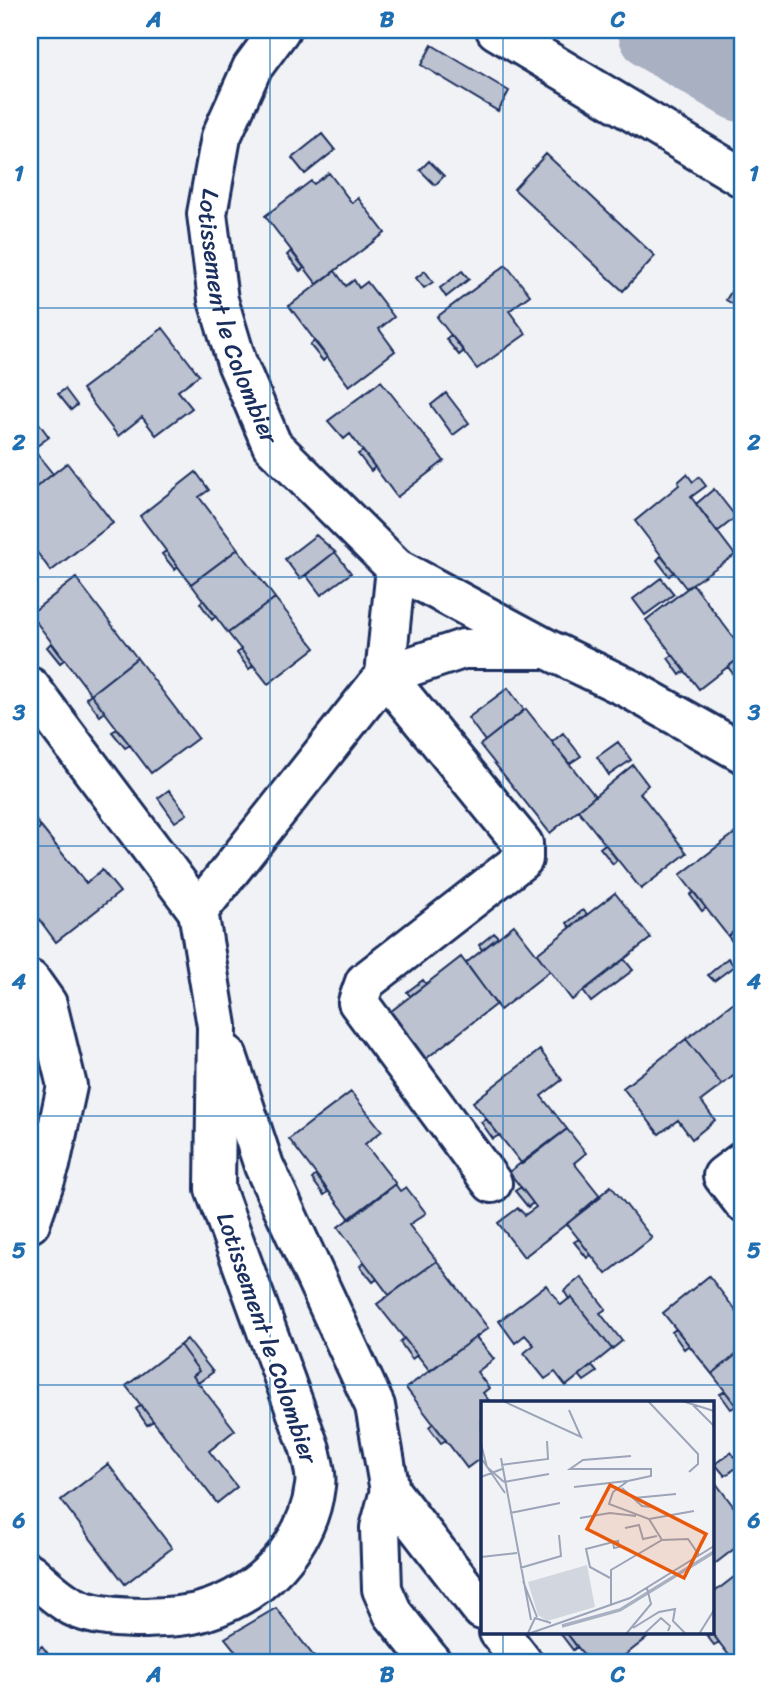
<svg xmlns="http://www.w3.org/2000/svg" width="773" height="1693" viewBox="0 0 773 1693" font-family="Sriracha,sans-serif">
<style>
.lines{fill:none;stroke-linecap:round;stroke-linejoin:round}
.river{stroke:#a8b0c2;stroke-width:88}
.building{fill:#bcc2d0;stroke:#1b2f5e;stroke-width:2}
.minor-casing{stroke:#1b2f5e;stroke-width:44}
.major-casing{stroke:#1b2f5e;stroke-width:44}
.minor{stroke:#fff;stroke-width:38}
.major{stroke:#fff;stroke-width:38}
.grid{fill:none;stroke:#1f6fb2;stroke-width:2;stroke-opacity:0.55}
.labels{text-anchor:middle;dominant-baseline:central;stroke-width:6;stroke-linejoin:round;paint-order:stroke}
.street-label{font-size:24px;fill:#1b2f5e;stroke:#fff}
.inset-river{fill:none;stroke:#a8b0c2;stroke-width:3.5}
.inset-road{fill:none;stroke:#9ba4b9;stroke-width:2}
.view{fill:#e8590c;fill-opacity:0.15;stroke:#e8590c;stroke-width:3.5}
.inset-edge{fill:none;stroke:#1b2f5e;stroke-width:3.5}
.neatline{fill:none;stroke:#1f6fb2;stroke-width:2.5}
.grid-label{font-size:23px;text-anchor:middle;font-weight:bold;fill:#1f6fb2}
</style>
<rect width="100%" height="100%" fill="#f1f2f5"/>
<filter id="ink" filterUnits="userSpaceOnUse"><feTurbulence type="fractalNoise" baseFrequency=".0143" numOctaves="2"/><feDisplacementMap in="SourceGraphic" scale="14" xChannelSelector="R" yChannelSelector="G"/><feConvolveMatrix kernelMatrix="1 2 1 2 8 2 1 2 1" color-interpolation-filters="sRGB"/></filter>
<g filter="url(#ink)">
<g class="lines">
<path class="river" d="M662,30L743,78"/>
</g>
<path class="building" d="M432,45L509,91L498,111L421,65Z
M322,134L335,150L305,174L292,158Z
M546,154L655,256L623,291L514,189Z
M429,161L444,176L435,185L420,170Z
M329,173L352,203L358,198L385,233L317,284L265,216L311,181L314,184Z
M291,251L304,268L300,271L287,255Z
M506,265L530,295L509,311L526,334L477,369L437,317Z
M335,271L346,286L354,280L359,288L367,282L394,317L379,329L395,351L349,386L289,306Z
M425,271L433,282L424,288L416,278Z
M462,271L469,279L446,297L440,288Z
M743,272V310L726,300Z
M163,328L199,375L178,391L192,408L156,435L142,417L118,436L82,389Z
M451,335L464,351L459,355L446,339Z
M314,341L327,357L323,361L310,345Z
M381,381L444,461L397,497L350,434L344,439L328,421Z
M65,389L77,405L71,410L58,394Z
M446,393L469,423L453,435L431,405Z
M30,411L49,437L33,449L53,474L30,492Z
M363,451L375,467L371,471L358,454Z
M67,463L113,523L51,571L30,543V492Z
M196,472L209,490L199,497L238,549L191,584L140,516Z
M687,474L693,482L699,477L706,486L691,497L735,555L686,588L635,521L679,485L678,482Z
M714,489L736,517L717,532L696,504Z
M316,535L335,552L300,579L285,559Z
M238,549L275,598L228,633L191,584Z
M166,551L178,567L175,570L162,554Z
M335,552L351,573L321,595L306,575Z
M661,556L674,572L669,576L657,560Z
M76,578L137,658L91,694L30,614Z
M661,578L674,594L645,615L633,599Z
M693,584L743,650V655L699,689L646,620Z
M275,598L315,648L268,684L228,633Z
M203,600L216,616L212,620L200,603Z
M51,643L64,660L60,663L47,647Z
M241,649L253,666L249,669L237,653Z
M673,655L685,671L680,675L668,658Z
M743,655V687L728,667Z
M137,658L198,738L151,773L91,694Z
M508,688L524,710L485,741L468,718Z
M91,694L105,712L100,716L86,698Z
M526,709L595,796L550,833L480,745Z
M117,729L130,745L125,748L112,732Z
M563,733L581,756L569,764L552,742Z
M618,742L631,760L609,775L597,757Z
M633,765L648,785L640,793L687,853L641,889L578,810Z
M169,790L187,814L175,822L158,798Z
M30,812L41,827L30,836Z
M41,827L86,883L102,870L120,892L56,942L30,907V836Z
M743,827V924L728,936L680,875Z
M605,844L617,860L613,864L600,848Z
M694,892L706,908L702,911L690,895Z
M615,893L651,938L572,1000L537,954Z
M583,910L587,914L570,927L567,923Z
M743,924V956L728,936Z
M514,925L550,971L500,1010L466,963Z
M494,933L498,937L482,950L479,945Z
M461,957L496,1004L418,1065L381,1019Z
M728,958L734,966L714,981L708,975Z
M624,959L633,970L591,1002L583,991Z
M423,980L426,984L410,996L407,992Z
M743,995V1068L722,1085L686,1039Z
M686,1039L722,1085L701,1101L715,1120L692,1139L678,1120L659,1134L623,1088Z
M540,1050L562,1080L541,1096L567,1129L522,1164L473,1102Z
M351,1092L382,1131L365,1144L396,1184L350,1219L289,1139Z
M486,1119L499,1135L493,1139L481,1122Z
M567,1129L586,1153L574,1163L601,1197L524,1257L498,1223L518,1208L525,1215L536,1207L509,1172Z
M316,1175L328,1192L324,1195L312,1179Z
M395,1184L400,1191L406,1187L426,1213L409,1225L437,1261L389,1295L338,1227Z
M611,1186L652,1238L606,1274L567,1224Z
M521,1187L533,1203L528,1207L515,1191Z
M579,1239L591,1255L587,1258L574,1242Z
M437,1261L488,1328L430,1371L377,1304Z
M364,1262L377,1279L373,1282L360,1266Z
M709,1276L743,1320V1349L712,1374L663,1313Z
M581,1277L606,1309L600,1313L622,1341L612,1349L571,1297L569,1299L564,1291Z
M546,1285L561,1305L571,1297L612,1349L566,1386L555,1372L545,1379L524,1353L534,1345L525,1335L515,1343L499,1321Z
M676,1329L689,1345L684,1349L672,1332Z
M476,1337L494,1359L477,1372L489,1388L483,1393L490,1402H482V1457L467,1468L406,1388Z
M404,1338L417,1355L412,1359L400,1342Z
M187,1339L213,1372L198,1383L193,1376L199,1371L180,1345Z
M180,1345L199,1371L193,1376L235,1430L209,1451L237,1487L217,1503L126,1386Z
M743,1349V1414L712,1374Z
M592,1366L597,1372L584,1381L579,1375Z
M725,1391L736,1406L731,1409L720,1394Z
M141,1405L153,1421L147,1425L136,1409Z
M433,1423L446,1440L441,1443L429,1427Z
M731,1452L740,1465L725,1476L715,1464Z
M108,1464L172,1548L125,1584L61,1500Z
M712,1478L743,1519V1542L712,1566Z
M743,1570V1651L732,1659L711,1632L712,1594Z
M276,1608L319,1663H245L225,1638Z
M566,1632L577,1647L573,1650L560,1633Z
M566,1632H642L647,1638L615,1663H590Z
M704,1632H711L719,1642L714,1645Z
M42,1646L55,1663H30V1655Z
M743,1651V1663H735L732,1659Z"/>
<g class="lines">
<g class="minor-casing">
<g id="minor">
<path id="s1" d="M280,30L252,68L221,137L207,214L218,300L237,363L272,445L396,568L547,649L630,689L743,753"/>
<path d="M385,675L523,844V859L365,982L358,1002L492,1183"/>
<path d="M385,675L463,649H543"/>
<path d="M30,687L198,911"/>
<path d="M30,980L47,1004L67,1086L50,1165L30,1223"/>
<path d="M227,1055L264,1166L375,1406L390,1491L482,1610"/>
<path d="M743,1161L723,1176L743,1202"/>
<path d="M390,1491L380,1528L382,1589L393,1614L432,1663"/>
<path d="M30,1573C43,1584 57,1598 72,1606C92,1617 123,1618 146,1618C165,1617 185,1617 204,1611C260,1595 308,1545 315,1486C317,1474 312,1460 310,1449L215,1189L217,1026L198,911L385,675L396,568"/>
<path d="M499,1632L523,1663"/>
</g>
</g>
<g class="major-casing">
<path id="major" d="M496,30L743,178"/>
</g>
<use href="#minor" class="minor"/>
<use href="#major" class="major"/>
</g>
</g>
<path class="grid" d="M270,30V1663M503,30V1402M30,308H743M30,577H743M30,846H743M30,1116H743M30,1385H743M503,1632V1663"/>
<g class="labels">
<g class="street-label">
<text stroke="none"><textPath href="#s1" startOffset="308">Lotissement le Colombier</textPath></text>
<text transform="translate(267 1338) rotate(71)">Lotissement le Colombier</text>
</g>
</g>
<g transform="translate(481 1401)">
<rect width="233" height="233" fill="#f1f2f5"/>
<path d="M106,164L114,206L66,220L57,214L47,181Z" fill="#d2d6df"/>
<path class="inset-river" d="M81,225L139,209L233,151"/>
<path class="inset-road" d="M22,0L100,36L88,9M167,0L217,53V63L208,71M201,0L233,10M212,4L233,25M0,43L6,66L23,81M150,55L102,59L89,68H170V75L147,80L132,91L128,103L168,118L181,139M0,57L24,92M20,57L50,219M20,64L67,58L66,40M0,76L21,68M23,81L68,73M93,86L146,80M141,87L161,105L171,106M153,97L195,93M29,112L79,102M99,117L129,112L155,115M168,118L213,110M144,127L158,124L162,138L176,135M0,156L36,152M39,167L80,155L78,134M129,177L109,166L105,148L132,141L133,147L138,146L137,140L132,141M42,180L56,216M130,204V169L181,139L207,138L218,154M152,227L178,211L194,208L192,220L205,233M47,232L54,217L70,222M47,233L149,197L233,145M145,233L170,203L166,187M163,233L180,217L189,225L187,230M218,233L233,209"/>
<path class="view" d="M129,84L225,133L203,177L106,128Z"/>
<rect width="233" height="233" class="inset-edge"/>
</g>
<rect width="773" height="1693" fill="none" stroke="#fff" stroke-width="77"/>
<rect x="38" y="38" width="696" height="1616" class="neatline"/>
<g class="grid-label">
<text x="154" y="27">A</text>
<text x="387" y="27">B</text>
<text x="618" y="27">C</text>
<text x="19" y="181">1</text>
<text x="754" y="181">1</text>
<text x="19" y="450">2</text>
<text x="754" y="450">2</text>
<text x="19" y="720">3</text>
<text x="754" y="720">3</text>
<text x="19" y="989">4</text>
<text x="754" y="989">4</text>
<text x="19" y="1258">5</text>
<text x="754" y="1258">5</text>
<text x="19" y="1528">6</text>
<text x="754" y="1528">6</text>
<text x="154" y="1682">A</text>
<text x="387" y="1682">B</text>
<text x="618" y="1682">C</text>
</g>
</svg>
